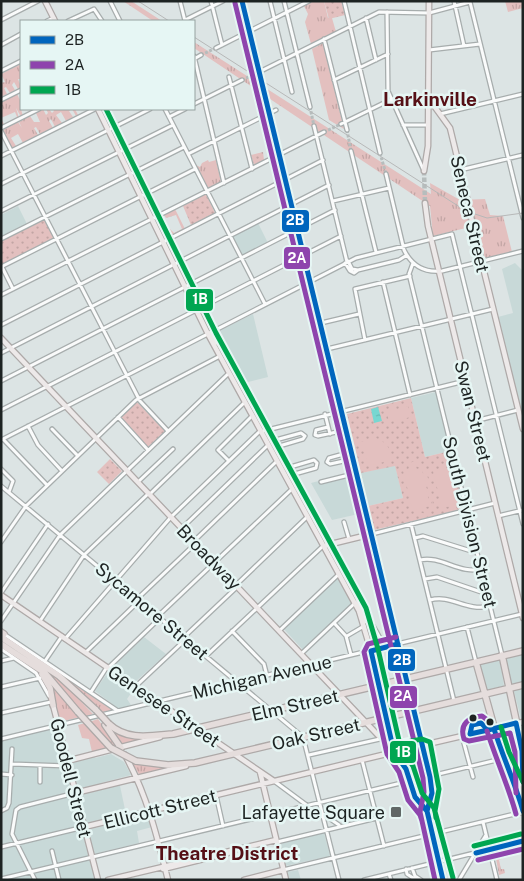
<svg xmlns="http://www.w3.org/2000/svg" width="524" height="881" viewBox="0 0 524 881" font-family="'Public Sans',sans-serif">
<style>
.built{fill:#c8d9d8}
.grass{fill:url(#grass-tufts)}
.park{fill:url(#park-dots)}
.pitch{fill:#e3c0bf;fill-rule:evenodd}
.water{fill:url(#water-ripples)}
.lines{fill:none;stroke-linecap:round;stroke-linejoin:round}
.minor-tunnel{stroke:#b6bdbd;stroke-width:3;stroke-dasharray:3 1.5;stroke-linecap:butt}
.major-tunnel{stroke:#b6bdbd;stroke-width:4.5;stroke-dasharray:4.5 2;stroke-linecap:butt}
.minor-casing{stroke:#a7adad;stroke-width:5.5}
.major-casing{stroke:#aea9a8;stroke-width:7}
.highway-casing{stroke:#aea9a8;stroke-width:8}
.minor{stroke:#fafbfb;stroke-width:3}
.major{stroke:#ede9e9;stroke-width:4.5}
.highway{stroke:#e5dddc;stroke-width:5.5}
.rail{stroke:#b7b8b8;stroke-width:1}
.major-bridge-casing{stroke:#aea9a8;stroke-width:7;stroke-linecap:butt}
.highway-bridge-casing{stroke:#aea9a8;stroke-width:8;stroke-linecap:butt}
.major-bridge{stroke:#ede9e9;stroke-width:4.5}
.highway-bridge{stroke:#e5dddc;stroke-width:5.5}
.bus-1-casing{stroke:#e6f6f4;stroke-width:9}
.bus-2-casing{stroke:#e6f6f4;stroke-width:9}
.bus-3-casing{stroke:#e6f6f4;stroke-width:9}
.bus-1{stroke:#0065bd;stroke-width:5}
.bus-2{stroke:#8e44ad;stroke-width:5}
.bus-3{stroke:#00a651;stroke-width:5}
.bus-dot{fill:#1d2322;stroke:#e6f6f4;stroke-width:2}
.poi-dot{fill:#606766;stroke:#e6f6f4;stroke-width:2}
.labels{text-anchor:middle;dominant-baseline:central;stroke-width:5;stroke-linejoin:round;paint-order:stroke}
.street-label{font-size:18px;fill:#1d2322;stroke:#e6f6f4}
.poi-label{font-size:18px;fill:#1d2322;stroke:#e6f6f4;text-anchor:end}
.neighbourhood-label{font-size:19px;font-weight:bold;fill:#551016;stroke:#e6f6f4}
.line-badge{stroke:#e6f6f4;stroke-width:2}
.badge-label{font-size:14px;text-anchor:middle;font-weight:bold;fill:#fff}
</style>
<defs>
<pattern id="grass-tufts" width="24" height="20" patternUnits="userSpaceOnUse" patternTransform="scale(1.25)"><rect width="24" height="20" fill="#e3c0bf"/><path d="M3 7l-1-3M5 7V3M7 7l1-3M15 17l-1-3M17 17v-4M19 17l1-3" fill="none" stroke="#c2a5a4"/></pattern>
<pattern id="park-dots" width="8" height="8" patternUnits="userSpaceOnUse" patternTransform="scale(1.25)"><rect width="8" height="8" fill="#e3c0bf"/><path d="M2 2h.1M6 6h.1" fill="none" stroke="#c2a5a4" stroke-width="1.8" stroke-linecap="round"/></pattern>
<pattern id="water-ripples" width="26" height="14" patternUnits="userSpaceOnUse" patternTransform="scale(1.25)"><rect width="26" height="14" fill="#78d7d1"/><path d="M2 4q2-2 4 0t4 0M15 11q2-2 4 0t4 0" fill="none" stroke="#67b8b3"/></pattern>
</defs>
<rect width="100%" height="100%" fill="#dce4e4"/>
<path class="built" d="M18,206L27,224L1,237V215Z
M258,223L268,243L242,256L232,236Z
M515,263L523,271L522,414L498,317L513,313L502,269Z
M253,314L268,377L244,383L217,332Z
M436,392L450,451L425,457L411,398Z
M395,465L403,498L368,506L361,473Z
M353,472L363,513L332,520L311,483Z
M337,577L352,604L303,650L283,628Z
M144,637L166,654L135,682L113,667Z
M523,654V682L511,684L506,658Z
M500,660L504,686L486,690L480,664Z
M108,672L134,689L127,699L131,705L119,709L95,691Z
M523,689V718L521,719L514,691Z
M60,724L69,759L93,753L95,758L111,754L124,762L131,775L101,783V785L119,781L127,819L86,829L99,880H1V738Z
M149,815L152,827L137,831L139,843L93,854L87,830Z
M324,833L330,856L285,866L280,844Z
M298,870L301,880H289L287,872Z"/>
<path class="grass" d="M123,1H131L162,21H153Z
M314,1H324L328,18H332L336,32L311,44L305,22L308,14L304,6Z
M505,1H523V8L508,12Z
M194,42L431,194L430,183L460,200L485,199L490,215L503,216L512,252L485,258L476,228L470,227L433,236L430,206L194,48Z
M323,43L344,129L329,120L312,49Z
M21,64V79H18L21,87L18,89L14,82L12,85L15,90L10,93L6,87L4,88L7,94L1,97V83L5,82L1,74Z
M17,94L21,102L20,106L23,116L21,117L16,108L19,118L1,126V118L4,124L17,117L15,112L1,118V102Z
M43,109L46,115L48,113L46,109H49L52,113L54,111L53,109H75L78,115L76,116L72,109L69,111L73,117L66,121L61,112L56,115L62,123L55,127L51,119L49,121L53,128L40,134L36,127L34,128L38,135L23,143L18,134L11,138L16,146L12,148L3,130L18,122L22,128L19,122L30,116L34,122H40L36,113Z
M208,160L209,162L216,160L221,182L208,188L196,165L200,167L202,163Z
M175,209L185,229L165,239L160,228L166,224L168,225H164L163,230L167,232L170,229L174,233L182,229L176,215L166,218L164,215Z
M51,667L108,706L113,710L100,713Z
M45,670L65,685L93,714L84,717Z
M49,680L80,717L60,722Z
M98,719L117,746L113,747L89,722Z
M85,723L108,749L92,752L89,739L82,738L78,725Z
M110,728L120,734L153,737L122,745Z
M131,761L158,767H177L140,776Z
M495,853L506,856L499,860L501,869H504L505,873L499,875Z"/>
<path class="park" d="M324,1H341L345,15L329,19Z
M263,152L264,160L254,165L251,155Z
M206,194L215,213L191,225L183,206Z
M45,219L54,239L2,265L1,241Z
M411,398L425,457L450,451L464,509L374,530L368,506L403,498L395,466L361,473L347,414Z
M137,402L165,431L148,447L120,418Z
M110,459L122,471L109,484L97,472Z
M365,614L382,645L381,646H373Z
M514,729L519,749L504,753L498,733Z
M401,756H402L421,776L412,778Z
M428,780L431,791L428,799L421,801L418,798L413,784Z"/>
<path class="pitch" d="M408,406L411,417L389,422L387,412Z
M376,438C386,442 392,449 391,460L369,466L360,442Z
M412,462C416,462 420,462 423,466C428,472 434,502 433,510L426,516L416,514L412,508L403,470L406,465ZM412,464L422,469L432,503L431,509L425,514L415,510L430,506L422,469L405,472L407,466Z
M452,467L460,504L442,508L433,471Z"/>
<path class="water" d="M378,407L382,421L374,423L371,409Z"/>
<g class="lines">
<path class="minor-tunnel" d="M201,55L216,48
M242,80L255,74
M310,107L314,126
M347,130L351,151
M324,132L341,124
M380,153L386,174"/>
<path class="major-tunnel" d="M261,78L265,95
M424,171L425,203
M407,749L419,746"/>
<g class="minor-casing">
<path id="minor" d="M110,1L120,21
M180,1L185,21
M211,1L222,45
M270,1L292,92
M284,1L310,107
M344,1L380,153
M454,1L464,46
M470,2L523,218
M387,12L388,91L424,171
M366,18L376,60
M1,20L38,1
M185,20L223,1
M47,21L54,18
M68,21L94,9L102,21
M324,39L347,130
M1,45L21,34
M216,48L309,1
M429,50L480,44
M194,56L224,183
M194,59L201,55
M1,71L21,61
M255,74L379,12L429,13L470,2
M229,77L252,169
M334,80L388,54
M1,100L21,90
M194,104L242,80
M165,109L265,304
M440,114L523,94
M169,117L185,109
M341,124L392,99L428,97
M403,125H428
M314,126L347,262
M1,128L39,109
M1,131L140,401L168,431
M351,151L376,252
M188,154L276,110
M1,156L95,109
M460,170L523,155
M386,174L404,250C412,266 425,273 442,271L523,251
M1,184L150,109
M333,201L389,188
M1,211L173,125
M1,239L184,147
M348,261L352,269L358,270
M345,263L350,271L354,273L358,270L399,260L407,255
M413,263L409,274L502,655
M1,267L195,169
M2,267L13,289
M383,282L410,395
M1,295L324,132
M321,323L359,314
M1,325L323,160
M365,340L355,289L410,276
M327,349L493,309
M1,353L329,185
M1,381L335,210
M1,410L341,236
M325,414L330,434
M118,417L148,450
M475,421L518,410
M28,426L38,445L62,471
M328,427L316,430L315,435L318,436L346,430
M52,429L78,456
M3,439L47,485
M1,440L356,258L452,234L523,524
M272,441L301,433L305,436L303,439L276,447
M351,452L329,458L327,462L330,464L353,459
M229,461L218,450L252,416
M287,468L314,460L317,463L316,468L291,475
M1,469L13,481L9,492
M138,482L173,449
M321,482L357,473
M1,486L303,737L339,880
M150,494L245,402
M498,516L523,510
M344,522L349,539
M411,524L454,701
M182,528L268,445
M372,534L495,503
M415,538L423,536L471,551L477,550
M194,541L277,461
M1,542L26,506L136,400L220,356
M420,560C441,555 460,575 482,569
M425,579L437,577L481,592L487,591
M236,585L307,517
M1,593L48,524
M137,599L196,543
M430,600C452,594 465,612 491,606
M361,604L385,647
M158,616L292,489
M1,621L60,535L229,373
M40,621L84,555L149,493
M334,623L346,636L351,655
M467,627L476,662
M232,631L264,664L267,676
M279,631L339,574
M4,634L118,711
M347,636L364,626
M184,637L237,587
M65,639L171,517L259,432L465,381
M1,649L36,673L49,696
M86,652L139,601
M301,654L355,603
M206,656L323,546
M1,661L14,658
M45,661L62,636
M108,668L160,618
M136,686L186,639
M1,687L40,678
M91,692L107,667
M1,713L51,702
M462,736L473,777
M1,739L522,614
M309,755L380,739
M362,760L384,846
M12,764L68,766
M1,774L12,775
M274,781L324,818
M40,782V765
M216,795L223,826
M1,811L7,808L9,803L12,749
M323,814L339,825
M483,822L497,880
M277,842L377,818
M1,847L84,827
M52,851L59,880
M412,868L415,876L421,880
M406,869L407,874L416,880
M283,870L523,812
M389,874L391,880
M1,879L522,754
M35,880L12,834L16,810L20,807L75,793
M364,880L523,841
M459,880L486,835"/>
</g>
<g class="major-casing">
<path id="major" d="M45,1L55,21
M242,1L261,78
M265,95L430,777L432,793L427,811L443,880
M429,99L450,128L467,198
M98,109L209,336L359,611L371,651L394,752
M424,171L428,146L429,1
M425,203L428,226L523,618
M475,235L523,429
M214,331L219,340
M210,334L219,344L358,599L365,621
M1,338L394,752L406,769L415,797L427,811
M327,545L372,534
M1,595L274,781
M53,705L98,880
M419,746L523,722
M125,755C147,795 157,836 168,880
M67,761L160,737
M260,772L286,880
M75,793L186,766
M84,827L407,749
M163,869L228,853
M108,880L276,840
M244,880L283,870"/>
</g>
<g class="highway-casing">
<path id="highway" d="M1,632L4,634
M1,637L59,676L96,710
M1,644L45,673L78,712
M502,655L521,743L523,793
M476,662L499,745L514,779L523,812
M42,674L50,688L53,705
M109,724C127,741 150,736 173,734L523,651
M105,725L121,748
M136,761L168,765L195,763L523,685"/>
</g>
<use href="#minor" class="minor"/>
<use href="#major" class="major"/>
<use href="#highway" class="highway"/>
<path class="rail" d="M138,1L169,21
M194,37L466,211L487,218L523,213"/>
<g class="major-bridge-casing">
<path id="major-bridge" d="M467,198L475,235"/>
</g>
<g class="highway-bridge-casing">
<path id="highway-bridge" d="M96,710L109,724
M78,712L111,748L136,761"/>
</g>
<use href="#major-bridge" class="major-bridge"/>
<use href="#highway-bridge" class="highway-bridge"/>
<g class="bus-1-casing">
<path id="bus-1" d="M242,1L430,777L432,793L427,811L443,880
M398,644L371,651L394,752L406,769L415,797L427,811L429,819
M481,723L488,730L470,734L472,725Z
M494,729C503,757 515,783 523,811
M488,730L516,723L522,751L523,782
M476,853L523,841"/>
</g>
<g class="bus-2-casing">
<path id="bus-2" d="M235,3L423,778L424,792L420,812L435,880
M396,637L368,644L364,652L387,754L399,772L408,800L420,815L422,821
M487,731C496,759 508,785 516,814
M489,737L469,741L464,739C459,724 469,717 482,716L490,722
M491,737L510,733L515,752L516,793
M478,860L523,849"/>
</g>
<g class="bus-3-casing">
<path id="bus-3" d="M106,109L216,333L366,608L378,649L401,749L413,766L422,793L434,808L453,878
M501,727L509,752L523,782
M392,745L422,739L430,742L439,789L435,811L436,818
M474,846L521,834"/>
</g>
<use href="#bus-1" class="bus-1"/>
<use href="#bus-2" class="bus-2"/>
<use href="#bus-3" class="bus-3"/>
</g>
<g class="bus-dot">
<circle cx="473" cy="718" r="4.5"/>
<circle cx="490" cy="722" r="4.5"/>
</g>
<rect class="poi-dot" x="390" y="806" width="12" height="12" rx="2.5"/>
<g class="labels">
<g class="street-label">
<text transform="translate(470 214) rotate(77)">Seneca Street</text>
<text transform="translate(473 411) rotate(76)">Swan Street</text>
<text transform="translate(470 522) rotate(76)">South Division Street</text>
<text transform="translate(209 557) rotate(46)">Broadway</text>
<text transform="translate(152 611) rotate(40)">Sycamore Street</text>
<text transform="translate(262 677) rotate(-13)">Michigan Avenue</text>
<text transform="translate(295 705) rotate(-13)">Elm Street</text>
<text transform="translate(164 706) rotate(34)">Genesee Street</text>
<text transform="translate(316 734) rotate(-13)">Oak Street</text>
<text transform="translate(71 778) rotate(76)">Goodell Street</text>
<text transform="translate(160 809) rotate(-14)">Ellicott Street</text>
</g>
<g class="poi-label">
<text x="385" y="812">Lafayette Square</text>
</g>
<g class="neighbourhood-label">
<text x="430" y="99">Larkinville</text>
<text x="227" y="853">Theatre District</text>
</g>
</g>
<g class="line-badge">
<rect x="281" y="209" width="29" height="24" rx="5" fill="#0065bd"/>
<rect x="283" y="246" width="28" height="24" rx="5" fill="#8e44ad"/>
<rect x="185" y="288" width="29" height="24" rx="5" fill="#00a651"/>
<rect x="387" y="648" width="29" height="24" rx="5" fill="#0065bd"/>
<rect x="389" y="685" width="29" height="24" rx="5" fill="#8e44ad"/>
<rect x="389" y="740" width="28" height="24" rx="5" fill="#00a651"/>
</g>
<g class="badge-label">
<text x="295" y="225">2B</text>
<text x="297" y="263">2A</text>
<text x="200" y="304">1B</text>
<text x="402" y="665">2B</text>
<text x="403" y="701">2A</text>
<text x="403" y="757">1B</text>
</g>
<rect width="524" height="881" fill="none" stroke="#1d2322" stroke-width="5"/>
<rect x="20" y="20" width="175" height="90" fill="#e6f6f4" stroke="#96a2a0"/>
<rect x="30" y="36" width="25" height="8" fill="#0065bd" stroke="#96a2a0"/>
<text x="65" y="45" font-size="15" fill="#1d2322">2B</text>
<rect x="30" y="61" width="25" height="8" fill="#8e44ad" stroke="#96a2a0"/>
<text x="65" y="70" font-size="15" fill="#1d2322">2A</text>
<rect x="30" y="86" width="25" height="8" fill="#00a651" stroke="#96a2a0"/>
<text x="65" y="95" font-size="15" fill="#1d2322">1B</text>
</svg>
